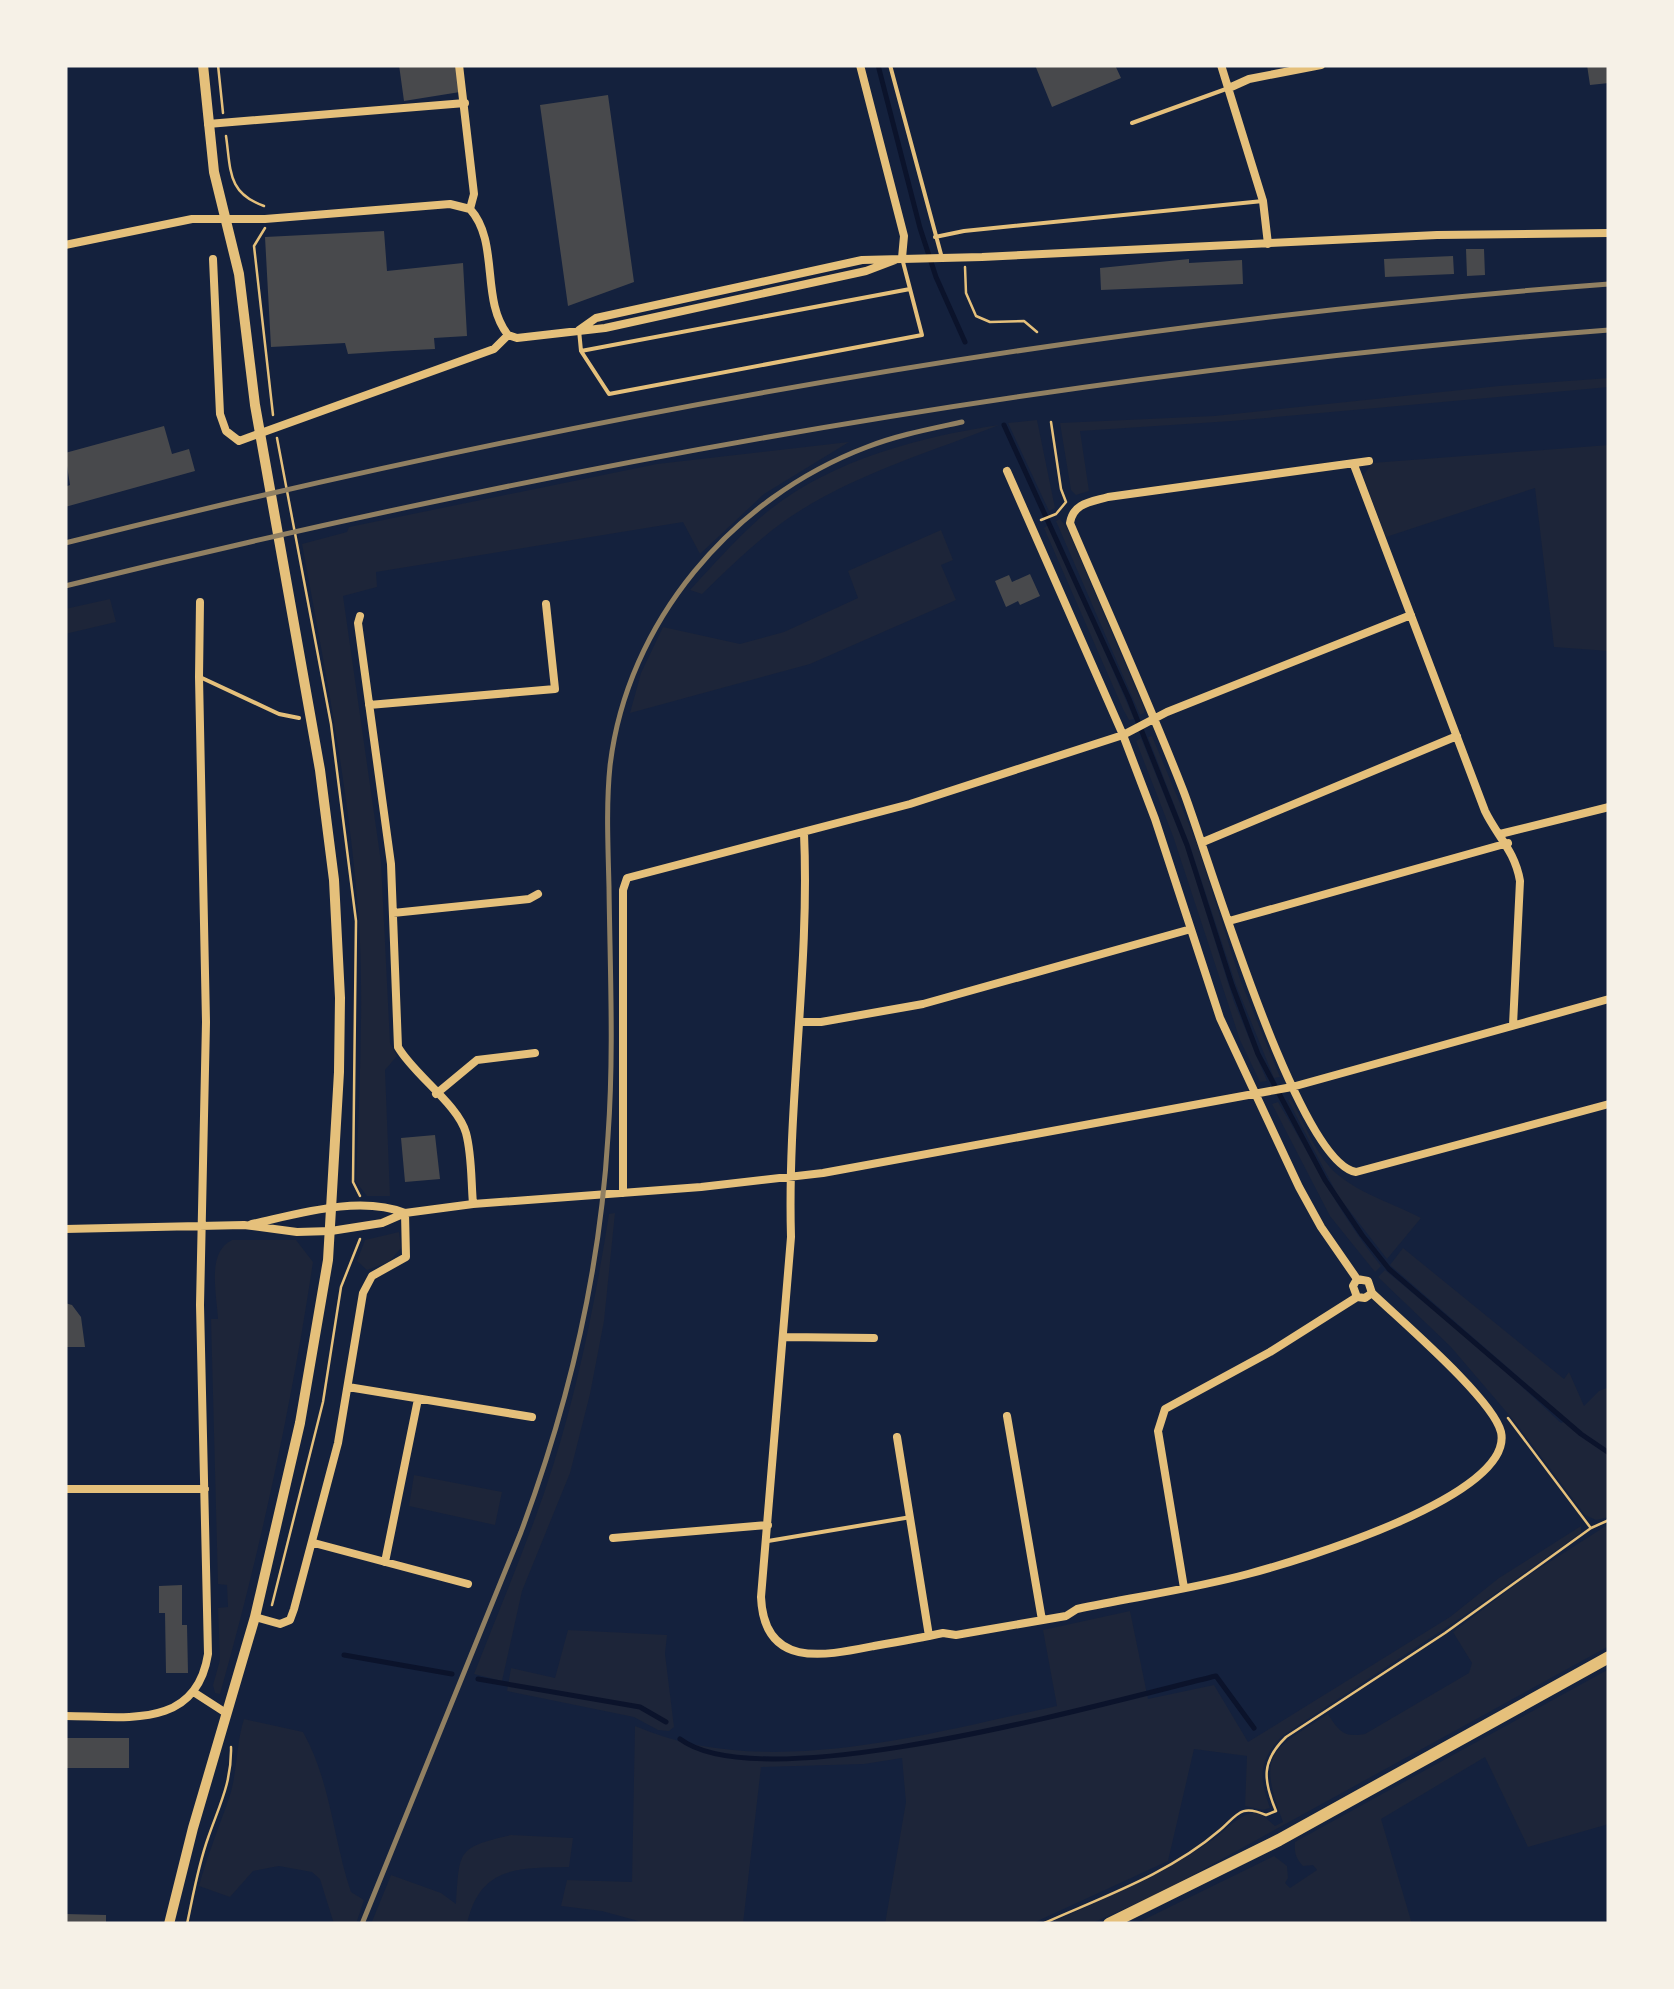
<svg xmlns="http://www.w3.org/2000/svg" width="1674" height="1989" viewBox="0 0 1674 1989" font-family="'PT Sans Narrow',sans-serif">
<style>
.green{fill:#1d2539}
.lines{fill:none;stroke-linecap:round;stroke-linejoin:round}
.stream{stroke:#0b132b;stroke-width:5}
.building{fill:#48494c}
.path{stroke:#e5c07b;stroke-width:2.5}
.service{stroke:#e5c07b;stroke-width:4}
.minor{stroke:#e5c07b;stroke-width:8}
.tertiary{stroke:#e5c07b;stroke-width:10}
.primary{stroke:#e5c07b;stroke-width:12}
.rail{stroke:#918062;stroke-width:5}
</style>
<rect width="100%" height="100%" fill="#14213d"/>
<path class="green" d="M1609,378V387L1232,421L1080,431L1089,491L1076,495L1071,490L1060,423L1214,416L1499,386Z
M1037,420L1055,508L1049,511L1008,423Z
M999,425C933,451 862,472 801,510C764,533 733,564 702,594L690,590C713,565 736,539 761,517C824,462 918,437 999,425Z
M849,442L764,494L700,554L683,522L376,572L377,587L343,596L381,862L390,1043L397,1056L385,1070L390,1196H367L356,1182C359,1096 364,1008 359,922C350,795 325,669 302,544L347,532L349,527L657,464Z
M1609,445V651L1554,647L1535,488L1386,537L1363,476L1372,463Z
M1060,519L1067,528L1144,708V713L1140,715L1056,521Z
M1049,524L1134,719L1129,720L1123,709L1044,528Z
M941,530L953,560L941,565L956,600L810,664L630,713L641,673L663,627L740,644L784,632L858,598L848,571Z
M110,599L116,622L65,634V609Z
M1152,736L1197,844L1240,979L1280,1077L1274,1078L1236,985L1190,846L1148,737Z
M1141,738L1187,851L1234,1002L1267,1081L1260,1082L1240,1040L1173,836L1136,741Z
M1291,1099C1304,1122 1316,1156 1337,1174C1362,1195 1393,1203 1421,1218L1387,1259L1338,1196L1288,1100Z
M1278,1102C1312,1158 1340,1215 1381,1266L1375,1272L1330,1216L1272,1104Z
M615,1213L604,1321L590,1394L570,1473L522,1591L502,1681L474,1674C497,1615 522,1556 543,1496C575,1404 594,1309 609,1214Z
M399,1232L401,1248L389,1262L367,1270L357,1261L365,1240Z
M232,1240H296L313,1262C291,1409 260,1552 220,1694L215,1693L213,1685L220,1660L218,1608L228,1607L227,1585L218,1584L211,1319H218C217,1295 206,1252 232,1240Z
M1403,1248L1564,1379L1569,1372L1584,1406L1599,1391L1609,1387V1517L1596,1520L1585,1515L1515,1422L1451,1347L1378,1277L1385,1270L1490,1357L1561,1423L1568,1420L1390,1265Z
M414,1475L502,1492L495,1525L409,1506Z
M1609,1524V1646L1160,1893L1090,1924H1048C1103,1899 1157,1876 1208,1843C1224,1833 1239,1812 1259,1812L1275,1826L1283,1822C1257,1753 1270,1751 1328,1714C1339,1731 1343,1738 1365,1734L1469,1673L1472,1663L1453,1632L1523,1579Z
M1581,1526V1533L1462,1617L1282,1736C1258,1762 1259,1776 1270,1808L1263,1810L1245,1806L1247,1756L1194,1749L1168,1861L1031,1924H885L906,1802L902,1758L864,1764L761,1767L743,1924H649L602,1911L561,1906L567,1880L632,1882L635,1726C764,1782 926,1734 1057,1706L1043,1630L1130,1611L1148,1699L1214,1685L1248,1742L1450,1617L1499,1578Z
M568,1630L667,1635L665,1654L674,1727L669,1731L658,1730L634,1717L507,1691L511,1668L555,1678Z
M1609,1669V1824L1528,1847L1485,1757L1381,1819L1412,1924H1135L1274,1856L1287,1866L1288,1878L1285,1883L1290,1888L1317,1870L1313,1865L1303,1866C1296,1859 1294,1853 1295,1842Z
M244,1719L303,1732C331,1782 333,1839 351,1892L364,1900L356,1924H334L320,1879L312,1872L279,1866L253,1871L230,1897L199,1886C207,1857 217,1832 227,1804C238,1776 235,1747 244,1719Z
M511,1835L573,1838L569,1867C518,1868 480,1866 467,1924H371L391,1875L441,1893L456,1904C460,1850 456,1848 511,1835Z"/>
<g class="lines">
<path class="stream" d="M878,65L920,228L936,277L965,342
M1004,425L1129,699L1187,845L1232,985L1258,1054L1325,1180L1362,1235L1389,1269L1581,1434L1609,1453
M344,1655L452,1674
M478,1679L640,1707L666,1722
M680,1739C763,1801 1111,1701 1216,1676L1254,1728"/>
</g>
<path class="building" d="M399,65H456L460,92L404,101Z
M1035,65H1115L1121,78L1052,107Z
M1587,65H1609V83L1590,85Z
M608,95L634,282L568,306L540,105Z
M384,231L387,271L463,263L467,336L434,338L435,349L394,351L348,354L345,343L271,347L265,237Z
M1466,249H1484L1485,275L1467,276Z
M1453,256L1454,274L1385,277L1384,259Z
M1189,259V263L1242,260L1243,284L1101,290L1100,268Z
M164,426L172,454L189,449L195,471L65,507V487L70,485L65,453Z
M1030,574L1040,596L1020,605L1018,601L1006,607L995,581L1009,575L1012,582Z
M435,1135L440,1179L405,1182L401,1138Z
M65,1303L72,1305L81,1317L85,1347H65Z
M182,1585V1625H187L188,1673H166L165,1613H159V1586Z
M65,1738H129V1768H65Z
M65,1914L106,1915V1924H65Z"/>
<g class="lines">
<path class="path" d="M218,65L223,113
M226,136C231,170 227,193 264,206
M265,228L254,246L273,415
M965,267L966,293L976,316L990,322L1024,321L1037,332
M277,438L331,724L356,921L353,1182L360,1196
M1041,520L1056,514L1066,502L1061,489L1051,422
M1508,1418L1590,1527
M272,1605L323,1402L341,1287L360,1239
M187,1924C193,1896 198,1866 208,1838C219,1806 232,1782 231,1747
M1042,1924C1102,1897 1169,1874 1220,1830C1238,1814 1241,1804 1266,1815L1276,1811C1263,1780 1261,1761 1286,1737L1445,1633L1591,1528L1609,1520"/>
<path class="service" d="M890,65L942,258
M1132,123L1226,89
M935,237L964,231L1263,201
M579,330L581,351L609,394L922,335L903,262
M581,351L910,289
M202,678L279,714L299,718
M768,1541L911,1517"/>
<path class="minor" d="M459,65L474,194L470,209
M860,65L904,236L902,258
M1221,65L1263,201L1268,244
M1229,88L1249,79L1321,65
M208,124L465,103
M470,209C500,242 480,300 508,335L517,338L605,328L866,271L895,260
M65,245L192,219H265L450,204L470,209
M213,259L220,414L226,431L239,441L494,349L508,335
M579,330L596,318L862,260L982,257L1437,235L1609,233
M1369,461L1108,497C1091,502 1073,503 1070,523C1108,612 1148,700 1183,790C1207,851 1297,1163 1356,1172L1609,1104
M1354,465L1485,811C1497,836 1515,851 1520,881L1513,1025
M360,616L358,623L391,864L398,1047C414,1075 458,1104 466,1133C472,1155 471,1181 473,1204
M369,705L555,689L546,604
M804,833C810,968 787,1102 791,1237L761,1597C764,1669 824,1656 874,1646C897,1642 920,1638 943,1633L956,1635L1066,1616L1077,1609C1134,1597 1192,1589 1248,1574C1297,1561 1515,1496 1501,1432C1493,1399 1400,1320 1372,1293L1368,1281L1357,1279L1321,1227L1299,1187L1220,1018L1155,819L1123,735L1007,471
M1500,834L1609,807
M1203,842L1457,736
M393,913L529,899L538,894
M1229,921L1508,843
M801,1022H821L923,1004L1191,929
M436,1094L477,1060L535,1053
M623,1193V890L627,878L910,804L1123,735L1167,712L1411,615
M252,1224C298,1214 359,1195 405,1213
M65,1229L244,1225L297,1232L331,1231L382,1223L405,1213L473,1204L701,1187L823,1173L1292,1087L1609,999
M1357,1279L1353,1286L1357,1297L1365,1298L1372,1293
M784,1337L874,1338
M348,1387L532,1417
M1007,1416L1042,1620
M897,1437L929,1636
M65,1489H205
M613,1538L768,1525
M314,1543L468,1584
M385,1562L418,1399
M1184,1588L1158,1431L1165,1409L1270,1352L1357,1297
M255,1617L280,1624L290,1620L294,1609L338,1443L363,1293L372,1276L406,1257L405,1213
M195,1693L226,1713
M65,1716C124,1716 196,1731 208,1654L200,1305L206,1022L199,677L200,602"/>
<path class="tertiary" d="M169,1924L193,1828L255,1617L300,1423L328,1260L339,1072L340,998L334,880L320,770L255,405L239,274L214,172L203,65"/>
<path class="primary" d="M1109,1924L1279,1840L1609,1657"/>
<path class="rail" d="M65,543C572,416 1088,323 1609,284
M65,586C571,461 1089,370 1609,330
M362,1924L521,1532C568,1406 600,1271 608,1136C614,1053 610,970 609,887C608,847 606,805 610,766C627,622 732,498 867,447C898,435 930,429 962,422"/>
</g>
<rect width="1674" height="1989" fill="none" stroke="#f6f1e7" stroke-width="135"/>
</svg>
